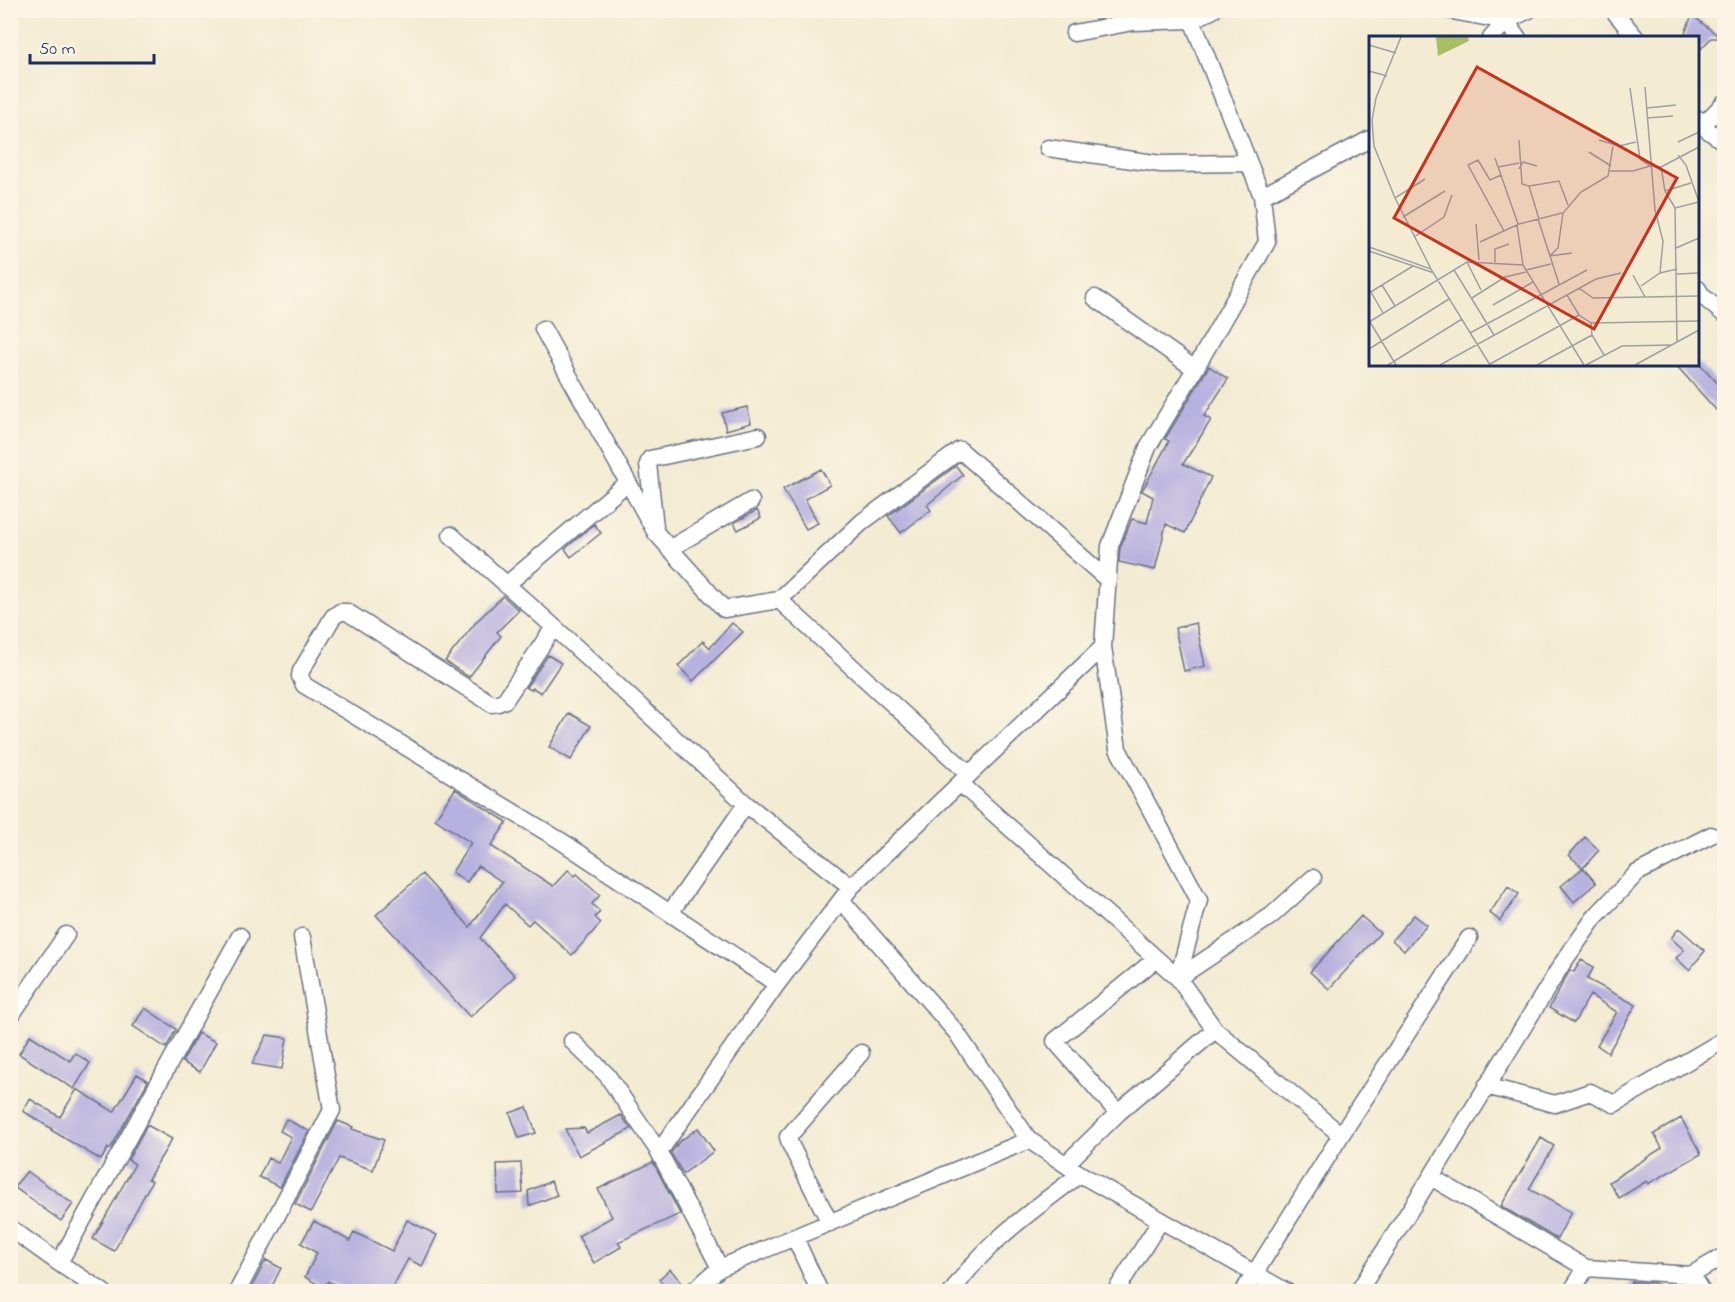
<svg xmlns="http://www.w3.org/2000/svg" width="1735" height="1302" viewBox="0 0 1735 1302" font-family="'Indie Flower',sans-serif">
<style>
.building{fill:#b7b1df}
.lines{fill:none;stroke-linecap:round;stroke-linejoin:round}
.minor-casing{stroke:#677187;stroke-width:19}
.minor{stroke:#fff;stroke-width:16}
.inset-road{fill:none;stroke:#9da0a4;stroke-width:1.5}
.view{fill:#c8321e;fill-opacity:0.15;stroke:#c8321e;stroke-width:3}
.inset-edge{fill:none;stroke:#1b2f5e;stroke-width:3}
</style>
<rect width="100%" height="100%" fill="#fcf5e5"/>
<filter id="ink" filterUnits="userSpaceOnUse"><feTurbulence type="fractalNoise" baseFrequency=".0167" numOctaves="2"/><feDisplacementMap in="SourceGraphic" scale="12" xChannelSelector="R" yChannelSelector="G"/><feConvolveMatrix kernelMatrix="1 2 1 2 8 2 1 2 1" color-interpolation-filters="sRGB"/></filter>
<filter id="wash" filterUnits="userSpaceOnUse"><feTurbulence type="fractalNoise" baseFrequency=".008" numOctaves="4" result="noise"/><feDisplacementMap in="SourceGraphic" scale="24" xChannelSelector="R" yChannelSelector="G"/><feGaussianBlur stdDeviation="1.35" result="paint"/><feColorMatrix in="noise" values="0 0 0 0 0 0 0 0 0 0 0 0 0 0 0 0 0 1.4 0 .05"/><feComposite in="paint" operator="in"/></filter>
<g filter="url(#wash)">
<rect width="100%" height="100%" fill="#f3ebd2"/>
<g id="blocks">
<path class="building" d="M1692,15L1721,38H1711L1698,52V38H1683Z
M1675,364H1700L1725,391V420Z
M1209,366L1228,379L1204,416L1211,420L1183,464L1211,477L1185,533L1166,524L1155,570L1119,562L1120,548L1132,519L1147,523L1153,497L1142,491L1169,441L1165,439Z
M747,407L751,423L726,430L722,413Z
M956,466L963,475L927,505L931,510L901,533L888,516Z
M821,469L830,485L805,499L818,523L806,529L783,489Z
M757,510L761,518L738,530L734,523Z
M594,524L601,533L571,557L565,549Z
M503,596L519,610L497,632L501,636L469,677L445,661L477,621Z
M732,623L743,632L693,681L678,666L703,641L710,648Z
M1196,623L1205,666L1184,671L1175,628Z
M548,655L561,663L541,693L533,688L531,690L526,687Z
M569,713L591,726L571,760L549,747Z
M455,789L507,822L491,846L553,886L568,870L575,876L577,874L600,895L592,904L600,912L595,917L601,923L572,955L533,920L528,925L505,904L480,938L515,976L470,1017L376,915L422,874L470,927L502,882L478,866L467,882L452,872L471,843L435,819Z
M1585,837L1599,850L1583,868L1569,855Z
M1583,868L1596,883L1574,902L1561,886Z
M1508,886L1519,894L1500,921L1490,913Z
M1414,915L1427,925L1404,951L1392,940Z
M1361,916L1380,933L1329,989L1310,972Z
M1679,928L1705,951L1689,970L1676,958L1684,950L1671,938Z
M1581,960L1594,967L1587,979L1636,1005L1608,1053L1597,1045L1617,1012L1590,995L1574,1023L1549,1008L1570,970L1574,972Z
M145,1008L176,1029L166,1048L133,1026Z
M198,1033L216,1042L200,1072L182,1062Z
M30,1035L70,1061L75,1053L90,1063L74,1089L19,1054Z
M267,1035L287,1038L282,1069L252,1064Z
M137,1074L148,1081L110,1149L108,1148L101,1160L51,1130L52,1129L23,1111L30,1099L60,1117L77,1089L114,1112Z
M527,1107L536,1133L519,1138L510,1113Z
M621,1115L631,1129L579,1156L565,1129L584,1128L587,1133Z
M1681,1118L1701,1154L1648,1184L1647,1181L1619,1198L1609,1182L1662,1148L1654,1134Z
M286,1119L309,1131L280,1187L259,1177L268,1158L278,1163L291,1137L280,1131Z
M338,1121L353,1127L352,1129L384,1140L373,1170L339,1158L311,1212L295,1204Z
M147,1125L172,1139L148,1179L152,1181L114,1251L93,1239L135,1164L128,1160Z
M698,1128L714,1151L683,1174L671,1153L679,1142Z
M1541,1138L1554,1146L1529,1189L1571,1212L1557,1239L1501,1206Z
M653,1162L680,1214L618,1242L621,1247L594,1263L578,1236L612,1217L598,1189Z
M521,1163L523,1193L498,1194L497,1164Z
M27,1171L73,1204L61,1221L14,1187Z
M551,1181L557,1195L529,1206L528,1191Z
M407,1220L437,1235L422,1266L408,1259L390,1292H350L328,1281L324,1288L305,1277L317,1253L301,1243L314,1221L350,1241L354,1232L392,1251Z
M266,1260L281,1268L269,1292H249Z
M670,1269L681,1282L670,1292L659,1279Z
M1632,1282L1654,1283L1670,1289V1292H1625Z"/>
</g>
</g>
<g filter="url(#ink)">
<use href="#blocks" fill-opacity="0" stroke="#677187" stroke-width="1.5"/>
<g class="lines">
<g class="minor-casing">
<path id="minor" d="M1447,10L1506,21L1529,10
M1613,10L1636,38
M1503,13L1506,21L1518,38
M1192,20L1262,196L1267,242L1195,369L1148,447L1110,546L1103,647L1118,749L1199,900L1178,978L1215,1030L1341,1135
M1074,33L1133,22L1192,20L1213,10
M1491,38L1506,21
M1698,119L1702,126L1724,142
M1702,126L1724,103
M1048,148L1161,164L1249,163
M1262,196L1370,139
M1698,289L1702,296L1724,314
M1095,298L1195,369
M543,329L656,533L724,609L779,600L969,774
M655,527L648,464L650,459L758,436
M451,535L554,627L746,804L851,887
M669,549L751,501
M506,585L627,483
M779,600L862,522L960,450L1108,580
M554,627L505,700L498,703L492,704L347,612H340L333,617L301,671L300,676L304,685L561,841L777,984
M960,783L1178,978L1271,916L1313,878
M841,900L956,1032L1029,1140L1080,1174L1287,1292
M670,913L746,804
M10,1017L66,935
M572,1041L607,1075L659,1152L720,1268
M1486,1086L1555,1104L1590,1092L1614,1104L1724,1040
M1118,1113L1055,1041L1156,959
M659,1152L777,984L851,887L1103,647
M1066,1164L1118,1113L1215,1030
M1431,1177L1586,1268L1691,1275L1702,1292
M830,1223L790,1144L788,1137L861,1053
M10,1228L59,1263L103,1292
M795,1238L820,1292
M59,1263L240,936
M237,1292L332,1110L302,937
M692,1292L720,1268L1029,1140
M952,1292C984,1243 1035,1209 1080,1174
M1115,1292L1161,1220
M1243,1292L1341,1135L1469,938
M1358,1292L1431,1177L1562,964L1595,917L1637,873L1711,835
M1571,1292L1586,1268
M1680,1292L1691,1275L1724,1256"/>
</g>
<use href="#minor" class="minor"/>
</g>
</g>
<g transform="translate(1369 36)">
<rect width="330" height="330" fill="#f3ebd2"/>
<path d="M67,1H99L100,5L69,20Z" fill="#a9be62"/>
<path class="inset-road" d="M32,1L7,62L3,84L5,110L26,162L62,233M0,9L27,17M0,35L18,40M276,51L286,174L294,205L291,237M261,52L271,123L281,130L292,131L296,155L306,172L308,306M278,72L307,69M278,82L304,80M150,104L153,148L160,150L170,183M230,104L250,110L267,106M309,106L330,96M220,116L242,130M126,122L149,188M129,131L150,127M292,131L330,111M150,133L154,126L168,130M241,135H264L281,130M132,139L121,144L109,124L99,129L135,195M160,150L190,145L199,169M296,155L322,147M26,162L56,143M306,172L330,166L317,129L309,119M34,181L76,155M169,183L181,220L203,217M107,188L110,224M148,189L154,229L215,329M45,201L75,181L83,159M111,206L150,188L193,177M0,211L62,233L121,329M307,212L330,202M0,215L65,237M98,226L112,254M126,226V213L140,208M85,234L125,299M157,234L182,228M308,238L330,237M264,239L276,261M190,248L181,220L189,212L194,177L212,156L239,140L244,110M13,249L26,270M272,250L291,237L308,233M210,252L224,262L330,260M2,256L14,277M0,257L44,230M198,259L210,279L222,287L223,299L235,319M103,262L136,241L157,236M124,269L164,246M0,286L98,226L154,229M1,286L27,329M222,287L330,285M101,297L218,234M0,313L80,263M121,328L210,279M19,329L93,283M71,329L227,243L252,237M168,329L223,299M217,329L253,310L302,309M266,329L330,294"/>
<path class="view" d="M108,31L308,142L225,293L25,182Z"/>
<rect width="330" height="330" class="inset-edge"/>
</g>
<rect width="1735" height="1302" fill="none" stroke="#fcf5e5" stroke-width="36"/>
<path d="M30 54v9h124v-9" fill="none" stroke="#1b2f5e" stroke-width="3"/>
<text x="39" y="54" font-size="18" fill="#1b2f5e" stroke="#fcf5e5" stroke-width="4.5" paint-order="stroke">50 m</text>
</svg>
